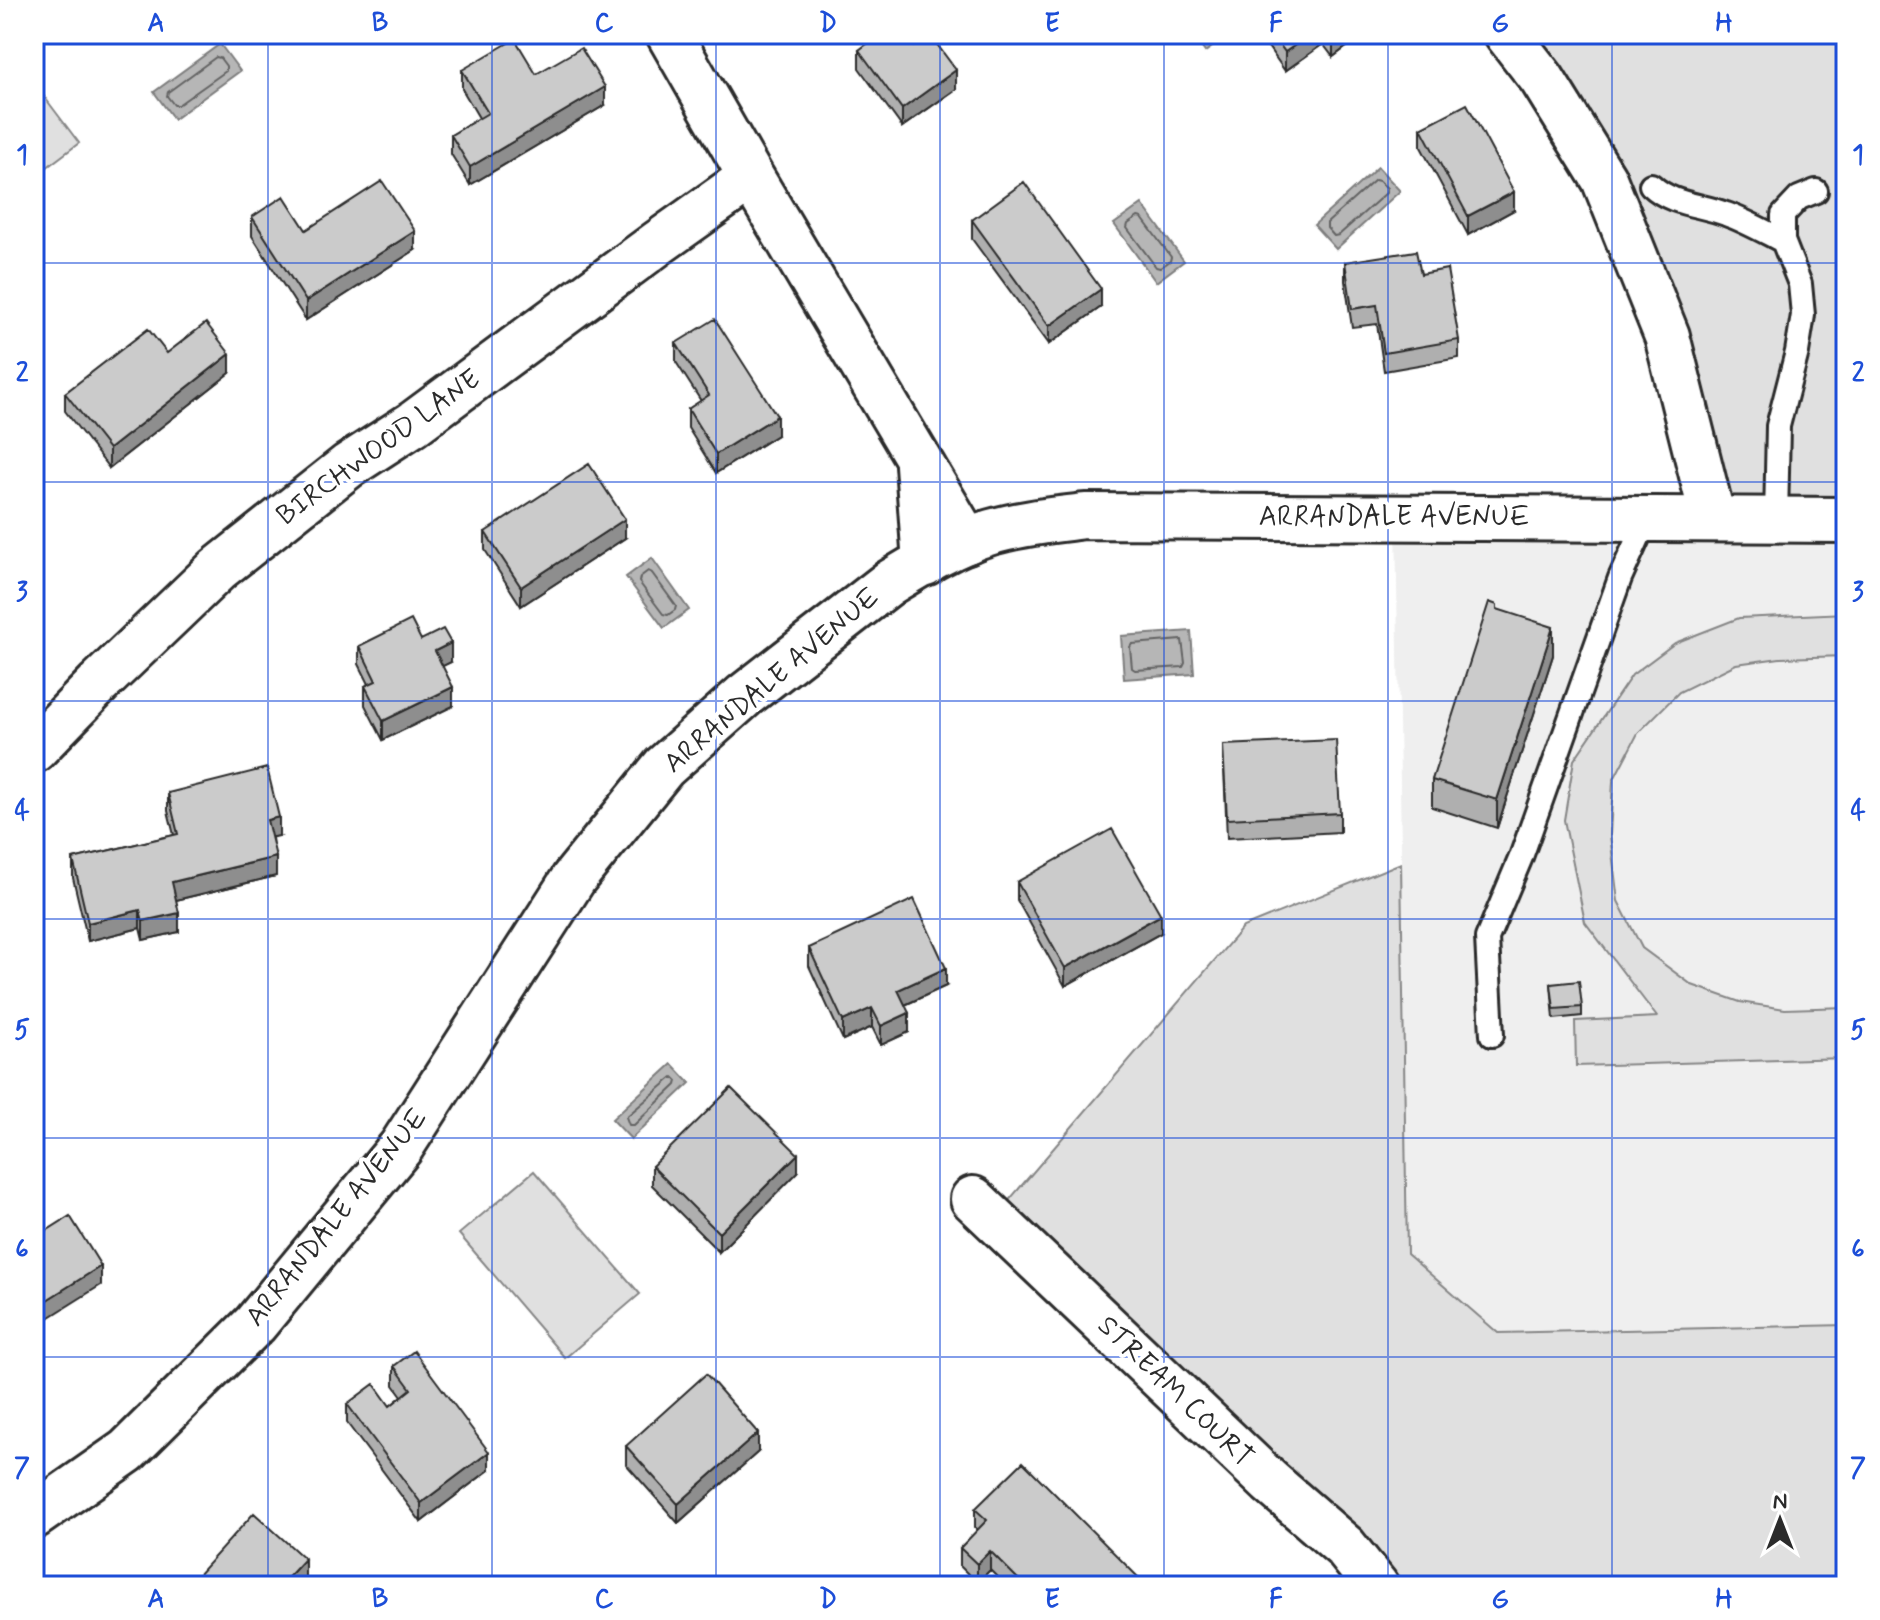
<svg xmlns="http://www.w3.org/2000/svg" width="1880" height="1620" viewBox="0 0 1880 1620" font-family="Mynerve,sans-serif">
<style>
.built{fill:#efefef}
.green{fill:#e0e0e0;stroke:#868686;stroke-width:2}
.water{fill:#b6b6b6;stroke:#7e7e7e;stroke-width:2}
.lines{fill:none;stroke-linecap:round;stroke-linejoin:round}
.shore{stroke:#636363;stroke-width:2}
.service-casing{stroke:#2b2b2b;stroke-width:28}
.minor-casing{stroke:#2b2b2b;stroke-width:50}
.tertiary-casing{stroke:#2b2b2b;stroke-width:50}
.service{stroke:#fff;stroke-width:22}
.minor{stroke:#fff;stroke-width:44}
.tertiary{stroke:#fff;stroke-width:44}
.wall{fill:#afafaf;stroke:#2b2b2b;stroke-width:2}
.shaded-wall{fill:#8e8e8e;stroke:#2b2b2b;stroke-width:2}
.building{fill:#cbcbcb;stroke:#2b2b2b;stroke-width:2}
.grid{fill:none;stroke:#1d4ed8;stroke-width:2;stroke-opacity:0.55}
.labels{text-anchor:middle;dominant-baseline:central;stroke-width:8;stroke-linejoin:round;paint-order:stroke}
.street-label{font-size:28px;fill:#2b2b2b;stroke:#fff}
.neatline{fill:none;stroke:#1d4ed8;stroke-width:3}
.grid-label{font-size:26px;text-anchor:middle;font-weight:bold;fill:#1d4ed8}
</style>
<rect width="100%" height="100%" fill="#fff"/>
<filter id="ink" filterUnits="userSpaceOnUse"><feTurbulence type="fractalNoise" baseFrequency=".0125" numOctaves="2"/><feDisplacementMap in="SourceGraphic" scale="16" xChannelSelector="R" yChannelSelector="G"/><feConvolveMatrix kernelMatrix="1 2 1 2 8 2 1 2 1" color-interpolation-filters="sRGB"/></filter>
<g filter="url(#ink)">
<path class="built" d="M1396,518L1846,520V1325L1498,1333L1407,1254Z"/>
<path class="green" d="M1507,34H1846V520L1713,519L1667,336Z
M34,83L79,143L34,177Z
M1846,613V656L1780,658L1736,664L1679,692L1638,733L1613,781L1610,836L1618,901L1642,948L1692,985L1740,1002L1785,1009L1846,1007V1058L1576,1066L1575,1021L1657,1017L1585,922L1564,820L1574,760L1632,675L1675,643L1739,618Z
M1401,863L1407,1254L1498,1333L1846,1325V1586H1376L993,1219L1243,927Z
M534,1171L640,1294L565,1358L459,1234Z"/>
<path class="water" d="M1192,34H1230L1205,52Z
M220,44L240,71L174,119L154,92Z
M1378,167L1400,191L1336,249L1314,225Z
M1142,204L1184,261L1156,282L1114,224Z
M652,558L689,610L664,628L626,577Z
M1191,631L1194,674L1124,679L1121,636Z
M672,1064L690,1083L631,1139L612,1119Z"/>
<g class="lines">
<path class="shore" d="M216,57L220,58L226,66V71L178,105H174L167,96L168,92Z
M1375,180L1379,181L1387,188L1386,193L1339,235L1334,236L1327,228V223Z
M1138,217L1142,218L1171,257L1170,261L1160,268L1156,267L1127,228L1128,224Z
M648,571L652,573L676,606L675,610L668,615L663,614L639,582L640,577Z
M1182,640L1185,663L1183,667L1135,670L1132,668L1130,647L1132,644Z
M673,1077L677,1081L676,1085L634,1125H629L626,1117Z"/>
<g class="service-casing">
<path id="service" d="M1651,185C1672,205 1700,204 1726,214C1746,221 1765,232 1783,241
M1776,519L1778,426L1797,352L1803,315L1800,284L1783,241V215L1799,198L1816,191
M1492,1035L1487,938L1521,857L1620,578L1647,518"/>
</g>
<g class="minor-casing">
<path id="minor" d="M669,34L751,177L967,541
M1507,34L1542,79L1604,179L1667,336L1713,519
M918,465L925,563
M34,750L99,683L218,569L348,466L413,424L658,243L751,177
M973,1199L1270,1482L1345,1547L1376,1586"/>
</g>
<g class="tertiary-casing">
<path id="tertiary" d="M34,1516L127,1451L255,1324L401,1147L574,878L664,767L745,695L889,583C920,564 956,542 991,532C1021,523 1054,520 1085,516L1846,520"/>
</g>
<use href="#service" class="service"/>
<use href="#minor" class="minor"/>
<use href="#tertiary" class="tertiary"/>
</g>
<path class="wall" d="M1259,34H1360V37L1333,57L1323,44L1285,71Z
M915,46L956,89L902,127L859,68V50Z
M462,70L536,74L605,105L470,185L451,154V135L479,118L462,89Z
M1421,128L1514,210L1468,235L1421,147Z
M252,217L306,230L415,250L306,320L252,236Z
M972,220L1101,307L1049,344L972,239Z
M1345,262L1421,274L1459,340V358L1384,371L1377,324L1352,327L1345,281Z
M676,343L777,435L716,473L688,428V409L701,401L676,362Z
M167,353L230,373L109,468L65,411V393Z
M485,532L625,538L521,606L485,550Z
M1497,609L1553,655L1497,828L1432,807V780Z
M421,640L451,662L442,666L453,706L383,740L365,705V686L369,684L359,664V646Z
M1223,745L1340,813V832L1227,838Z
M168,793L279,836L272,837L276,876L176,900L179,932L143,940L140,928L88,941L73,878V859L174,835L168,811Z
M1017,882L1161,933L1065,986L1017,900Z
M809,948L946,986L905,1005L909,1032L881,1045L872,1027L843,1040L809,966Z
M1551,984L1582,1007V1016L1554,1019Z
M652,1166L798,1172L719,1252L652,1185Z
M394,1366L489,1470L421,1522L347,1423V1404L390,1406L402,1396L394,1385Z
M626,1446L758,1452L678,1523L626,1464Z
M975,1509L1147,1586H1006L990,1570L977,1583L960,1566V1548L978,1530L975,1527Z"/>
<path class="shaded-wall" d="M1311,34H1323V44L1285,71V52Z
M1338,34H1360V37L1333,57V38Z
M956,70V89L902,127V109Z
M605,87V105L470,185V167Z
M1514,192V210L1468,235V216Z
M415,231V250L306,320V301Z
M1101,289V307L1049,344V326Z
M230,354V373L109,468V449Z
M777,416V435L716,473V454Z
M625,519V538L521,606V587Z
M1553,627V655L1497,828V800Z
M451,643V662L435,670V651Z
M453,687V706L383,740V721Z
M279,817V836L267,838V820Z
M276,857V876L172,901V882Z
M140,910V928L88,941V923Z
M179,913V932L143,940V921Z
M1161,915V933L1065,986V968Z
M946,968V986L898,1008V990Z
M872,1008V1027L843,1040V1021Z
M909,1013V1032L881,1045V1026Z
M798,1154V1172L719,1252V1233Z
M101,1266V1285L34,1327V1308Z
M758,1433V1452L678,1523V1504Z
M489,1452V1470L421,1522V1503Z
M990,1551V1570L977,1583V1564Z
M305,1559V1578L297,1586H280Z"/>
<path class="building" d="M880,34H907L915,46L930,35L956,70L902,109L859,50Z
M1272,34H1311L1285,52Z
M515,39L536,74L581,48L605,87L470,167L451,135L488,113L462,70Z
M1467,104L1514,192L1468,216L1421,128Z
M382,181L415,231L306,301L252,217L284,196L306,230Z
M1024,182L1101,289L1049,326L972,220Z
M1416,251L1421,274L1447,269L1459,340L1384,353L1377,305L1352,309L1345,262Z
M715,319L777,416L716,454L688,409L709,395L676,343Z
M206,323L230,354L109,449L65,393L148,329L167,353Z
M589,464L625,519L521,587L485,532Z
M1489,602L1497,605V609L1553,627L1497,800L1432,780Z
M411,620L421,640L443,629L451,643L435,651L453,687L383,721L365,686L376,681L359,646Z
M1336,740L1340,813L1227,819L1223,745Z
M267,768L279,817L267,820L276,857L172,882L179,913L143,921L140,910L88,923L73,859L178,834L168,793Z
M1112,829L1161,915L1065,968L1017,882Z
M914,899L946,968L898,990L909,1013L881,1026L872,1008L843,1021L809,948Z
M1579,981L1582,1007L1554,1009L1551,984Z
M731,1088L798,1154L719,1233L652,1166Z
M70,1216L101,1266L34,1308V1236L35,1238Z
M414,1351L489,1452L421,1503L347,1404L374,1384L390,1406L411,1389L394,1366Z
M706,1374L758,1433L678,1504L626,1446Z
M1023,1462L1147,1586H1025L990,1551L977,1564L960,1548L987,1520L975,1509Z
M254,1513L305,1559L280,1586H188Z"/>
</g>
<path class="grid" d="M268,34V1586M492,34V1586M716,34V1586M940,34V1586M1164,34V1586M1388,34V1586M1612,34V1586M34,263H1846M34,482H1846M34,701H1846M34,919H1846M34,1138H1846M34,1357H1846"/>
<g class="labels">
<g class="street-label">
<text transform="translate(379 448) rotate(-36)">BIRCHWOOD LANE</text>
<text x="1394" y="517">ARRANDALE AVENUE</text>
<text transform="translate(772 681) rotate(-40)">ARRANDALE AVENUE</text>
<text transform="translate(337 1218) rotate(-51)">ARRANDALE AVENUE</text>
<text transform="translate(1175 1392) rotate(44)">STREAM COURT</text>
</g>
</g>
<rect width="1880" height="1620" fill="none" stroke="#fff" stroke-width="88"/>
<g transform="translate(1780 1520)" stroke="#ffffff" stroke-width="6" paint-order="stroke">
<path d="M0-6L14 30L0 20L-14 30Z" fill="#2b2b2b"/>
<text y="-12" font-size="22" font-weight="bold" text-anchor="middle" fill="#2b2b2b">N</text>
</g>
<rect x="44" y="44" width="1792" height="1532" class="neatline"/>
<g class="grid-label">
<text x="156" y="31">A</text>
<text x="380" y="31">B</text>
<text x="604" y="31">C</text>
<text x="828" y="31">D</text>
<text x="1052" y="31">E</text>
<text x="1276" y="31">F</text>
<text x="1500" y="31">G</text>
<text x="1724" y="31">H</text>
<text x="22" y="163">1</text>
<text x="1858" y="163">1</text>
<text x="22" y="381">2</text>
<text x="1858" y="381">2</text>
<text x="22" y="600">3</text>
<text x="1858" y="600">3</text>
<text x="22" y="819">4</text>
<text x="1858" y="819">4</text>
<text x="22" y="1038">5</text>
<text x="1858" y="1038">5</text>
<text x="22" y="1257">6</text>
<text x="1858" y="1257">6</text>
<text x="22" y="1476">7</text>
<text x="1858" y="1476">7</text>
<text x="156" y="1607">A</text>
<text x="380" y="1607">B</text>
<text x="604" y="1607">C</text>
<text x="828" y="1607">D</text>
<text x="1052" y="1607">E</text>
<text x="1276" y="1607">F</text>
<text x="1500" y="1607">G</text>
<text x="1724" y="1607">H</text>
</g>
</svg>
